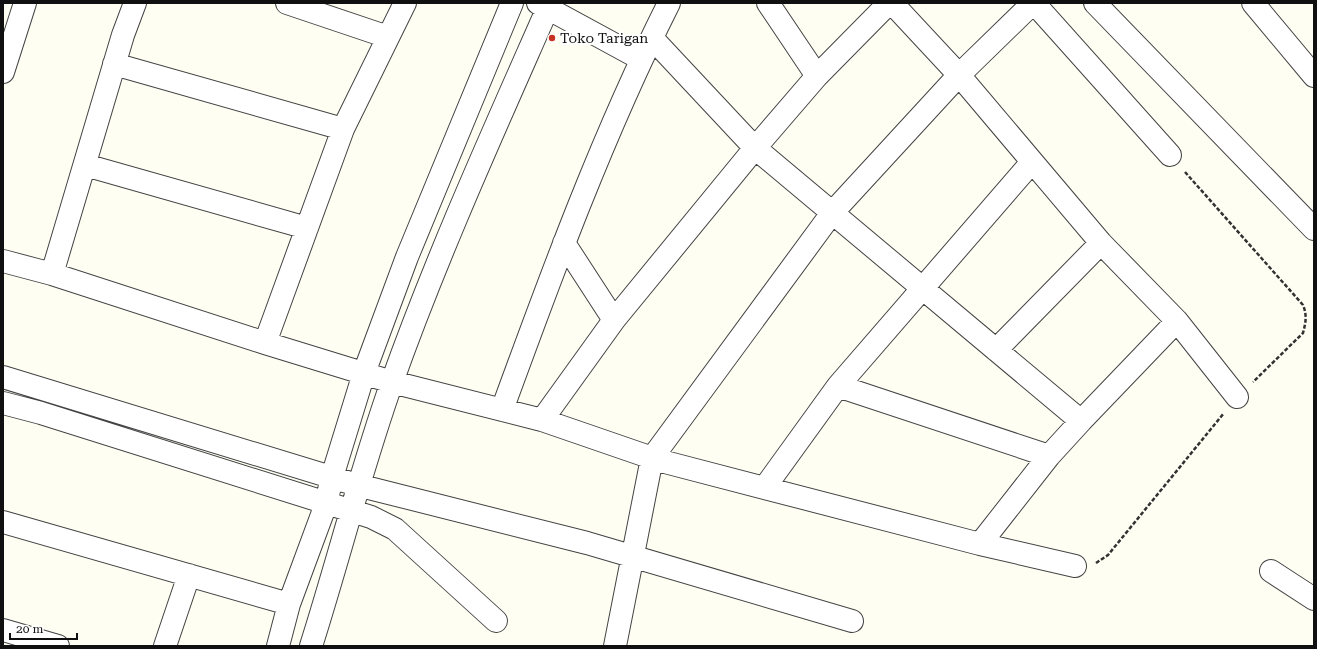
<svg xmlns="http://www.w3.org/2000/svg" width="1317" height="649" viewBox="0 0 1317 649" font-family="'Roboto Serif',serif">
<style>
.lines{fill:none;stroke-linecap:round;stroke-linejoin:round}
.minor-casing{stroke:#434343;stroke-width:24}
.path{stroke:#323232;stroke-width:2.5;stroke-dasharray:4 2;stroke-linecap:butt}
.minor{stroke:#fff;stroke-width:22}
.poi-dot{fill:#c73121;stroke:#fff;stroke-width:1.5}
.labels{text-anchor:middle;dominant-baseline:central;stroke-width:4;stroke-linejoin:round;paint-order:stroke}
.poi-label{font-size:14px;fill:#101010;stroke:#fff;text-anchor:start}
</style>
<rect width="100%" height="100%" fill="#fffef3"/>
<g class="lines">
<g class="minor-casing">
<path id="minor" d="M287,3L388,37
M538,3L641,59
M768,3L817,76
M892,3L959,75L1101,243L1177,321L1237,397
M1034,3L1170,155
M1095,3L1314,229
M1253,3L1314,76
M652,38L755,148L1081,421L1049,456L980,544
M114,64L343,129
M3,72L25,3
M85,165L307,228
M564,243L614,320
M3,261L52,274L265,343L392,382L542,420L661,461L980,544L1075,566
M52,274L123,35L135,3
M265,343L343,129L405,3
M996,350L1101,243
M3,377L357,485L587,543L852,621
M838,386L1032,162
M3,403L41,413L371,517L395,529L496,621
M502,410C552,273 603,134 669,3
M542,420L614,320L755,148L817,76L889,3
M1081,421L1177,321
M765,487L838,386L1049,456
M3,522L289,604
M1271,571L1314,599
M3,630L58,646
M165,646L189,575
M278,646L289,604L326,504L332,477L364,373L407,257L512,3
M311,646C339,558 361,469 392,382C438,253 495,128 550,3
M615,646L652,458L832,213L959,75L1033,3"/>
</g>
<path class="path" d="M1185,172L1303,305C1307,315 1306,322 1303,333L1253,382
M1096,563L1108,555L1224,413"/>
<use href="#minor" class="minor"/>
</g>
<circle class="poi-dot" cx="552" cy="38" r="4"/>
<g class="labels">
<g class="poi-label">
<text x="560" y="38">Toko Tarigan</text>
</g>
</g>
<rect width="1317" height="649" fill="none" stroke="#101010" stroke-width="8"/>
<path d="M10 633v6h67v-6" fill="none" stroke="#101010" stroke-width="2"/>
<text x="16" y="633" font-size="12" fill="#101010" stroke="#ffffff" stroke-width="3" paint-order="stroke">20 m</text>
</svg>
